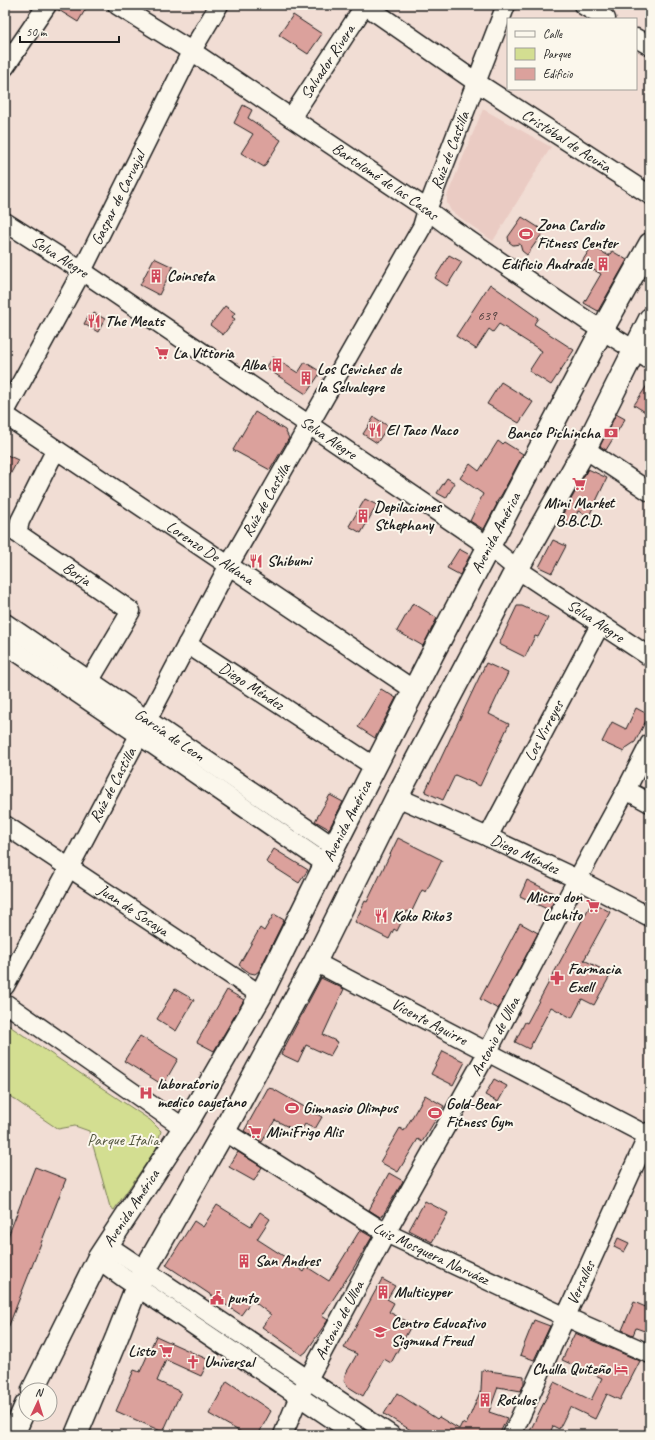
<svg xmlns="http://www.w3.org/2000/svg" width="655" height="1440" viewBox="0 0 655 1440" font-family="Caveat,sans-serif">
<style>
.built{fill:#eacbc3}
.green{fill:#d3de91;stroke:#787d56}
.building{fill:#dba19c;stroke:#1c1c1c}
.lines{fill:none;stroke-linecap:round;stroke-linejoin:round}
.minor-casing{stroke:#1c1c1c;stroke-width:21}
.major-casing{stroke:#1c1c1c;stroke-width:25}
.minor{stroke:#fbf7ec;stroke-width:18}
.major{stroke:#fbf7ec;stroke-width:22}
.labels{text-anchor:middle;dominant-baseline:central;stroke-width:4;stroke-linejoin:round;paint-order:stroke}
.number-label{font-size:14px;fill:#4c3d3c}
.street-label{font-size:16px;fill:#1c1c1c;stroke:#fbf7ec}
.poi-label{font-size:16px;font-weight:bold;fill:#1c1c1c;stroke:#fbf7ec;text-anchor:start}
.park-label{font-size:16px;fill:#53563f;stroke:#fbf7ec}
</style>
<rect width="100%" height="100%" fill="#f1ddd4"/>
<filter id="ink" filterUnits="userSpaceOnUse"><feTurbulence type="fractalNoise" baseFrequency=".025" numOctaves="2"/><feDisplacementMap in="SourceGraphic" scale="8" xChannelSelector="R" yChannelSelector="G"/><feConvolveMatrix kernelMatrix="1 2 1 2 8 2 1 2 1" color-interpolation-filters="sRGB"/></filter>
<g filter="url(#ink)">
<path class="built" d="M483,109L551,147L493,241L451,211L447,203V196Z"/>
<path class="green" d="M5,1023L150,1120L161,1131L156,1149L114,1210L110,1207L89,1131L75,1126L58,1129L5,1093Z"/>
<path class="building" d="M57,5H88L78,22L57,9Z
M293,15L322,34L308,54L279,35Z
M243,105L252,110L248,118L281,140L264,167L241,153L253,134L234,123Z
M522,217L544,231L527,255L522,251L520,244L513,245L509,242L508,237Z
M592,246L609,256L612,251L627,260L598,311L584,303L601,274L581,263Z
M449,255L462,262L447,286L435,278Z
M154,258L173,267L159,295L140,285Z
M490,284L538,318L534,324L574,350L551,385L529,371L542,351L499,324L493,332L489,329L476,349L456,336Z
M225,306L235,313L232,317L235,319L223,335L210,325Z
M94,313L105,319L98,332L84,324L89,315L92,317Z
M273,357L298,373L305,362L321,372L306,394L266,368Z
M650,381V415L634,405Z
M501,382L533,402L519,423L487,404Z
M255,412L285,430L289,438L270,470L233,450Z
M616,414L625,419L606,450L600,446Z
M374,417L388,426L377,443L363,434Z
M498,441L502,444L504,442L523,454L502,494L496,503L497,504L484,529H483L470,521L483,494L460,478L470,464L479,471Z
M5,454L18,460L5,484Z
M588,469L607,478L589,516L578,511L572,524L560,519Z
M447,478L455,483L446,498L437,493Z
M365,499L377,505L361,533L349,526Z
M553,540L566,546L552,573L539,567Z
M459,549L470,555L460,575L447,568Z
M413,603L437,618L423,646L397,631Z
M517,606H522L548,618L538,637L535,636L525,657L499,644Z
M486,663L508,673L489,714L509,724L480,786L455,775L443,800L425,792Z
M381,689L396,698L375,738L358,727Z
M636,708L649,715L635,742L626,748L624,752L602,742L612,722L626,729Z
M330,795L343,802L329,829L315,821Z
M398,838L442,860L426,892L422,890L411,913L407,911L397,931L394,929L389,939L355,922L365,901L367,902Z
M274,849L308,870L299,883L266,862Z
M527,880L557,895L549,910L520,896Z
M592,902L610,912L584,960L611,974L594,1005L582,999L572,1018L551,1007L529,1049L515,1042L525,1022L527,1023Z
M274,914L284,920L259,971L255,974L250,973L239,965L260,928L264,931Z
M520,923L538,933L498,1009L480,999Z
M321,978L344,989L323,1035L338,1042L330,1056L306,1045L298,1062L281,1054Z
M175,989L194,1000L176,1031L157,1019Z
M227,990L244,1000L214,1051L197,1042Z
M140,1036L178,1059L163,1085L124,1061Z
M443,1051L465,1062L453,1085L431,1074Z
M494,1079L507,1086L498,1102L485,1095Z
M268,1088L273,1089L322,1117L315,1129L305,1124L300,1133L275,1120L262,1142L244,1131Z
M425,1095L444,1106L422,1142L418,1139L398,1172L380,1162L400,1128L404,1131Z
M238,1152L262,1167L254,1181L229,1167Z
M35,1167L66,1179L6,1333L5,1244Z
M389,1173L403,1181L383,1215L380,1217L369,1210Z
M425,1201L448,1213L432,1242L409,1230Z
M217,1205L251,1226L260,1212L270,1219L257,1239L285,1257L304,1272L307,1267L329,1281L360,1230L372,1237L353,1269L322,1316L328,1320L306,1352L302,1355L262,1327L271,1315L252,1300L241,1315L166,1265L194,1221L203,1227Z
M618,1238L629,1243L624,1252L614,1247Z
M382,1279L395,1286L387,1299L394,1303L389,1312L412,1324L391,1363L384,1359L363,1396L347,1386L344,1381L345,1375L357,1354L344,1348Z
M634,1302L648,1308L646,1313L650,1315V1333L636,1328L633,1335L622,1330Z
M534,1320L550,1326L534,1360L520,1355Z
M575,1333L640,1361L620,1400L607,1394L595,1419L570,1407L559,1429L553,1426L549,1435H538L530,1431L554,1382L591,1400L602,1378L562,1360Z
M156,1336L209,1360L201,1376L166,1360L157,1381L181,1392L163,1432L116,1411L134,1370L140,1372Z
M482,1370L524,1376V1384L521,1391L498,1387L489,1412L507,1418L499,1435H419L384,1414L397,1393L437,1419L439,1417L459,1429L462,1423L466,1425L481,1390Z
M227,1381L271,1411L258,1435H246L209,1414Z"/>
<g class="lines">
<g class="minor-casing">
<g id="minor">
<path id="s1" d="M117,5L199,56L418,203L451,228L589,322L650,360"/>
<path id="s2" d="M365,5L476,82L650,195"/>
<path d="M583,5L606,19"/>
<path d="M636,38L650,46"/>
<path d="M5,67L47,5"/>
<path id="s3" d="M291,118L365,5"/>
<path id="s4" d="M5,222L82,271L479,540L489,546L517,569L650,657"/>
<path id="s5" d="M5,412L82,271L191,52L219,5"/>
<path id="s6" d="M5,415L414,690"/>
<path d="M585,449L650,492"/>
<path id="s7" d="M57,451L51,459L20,521L17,533L131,611L83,692"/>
<path id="s8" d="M5,623L334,847"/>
<path d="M5,644L139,735L326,864"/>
<path id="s9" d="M187,644L375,767"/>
<path d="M626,790L650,803"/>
<path id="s10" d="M397,797L488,837L577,879L650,917"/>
<path id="s11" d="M5,825L261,995"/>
<path id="s12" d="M488,837L600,625"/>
<path id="s13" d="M315,962L650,1137"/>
<path id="s14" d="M5,986L69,868L229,565L422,227L427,210L506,5"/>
<path d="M5,1003L184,1128"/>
<path id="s15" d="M224,1131L386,1233L566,1317L650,1354"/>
<path d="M107,1245L391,1435"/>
<path d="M98,1259L124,1278L356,1435"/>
<path id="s16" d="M283,1435L299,1396L386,1233L487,1053L570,893L626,790L650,743"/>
<path id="s17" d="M512,1435L650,1131"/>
</g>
</g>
<g class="major-casing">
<g id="major">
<path id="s18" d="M33,1390L98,1259L184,1128L261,995L334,847L433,653L602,330L650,244"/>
<path d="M13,1435L26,1405"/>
<path d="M76,1435L117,1337L137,1286L145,1270L224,1131L315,962L397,797L511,580L585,449L650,319"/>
</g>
</g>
<use href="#minor" class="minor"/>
<use href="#major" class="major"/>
</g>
</g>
<defs>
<g id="stadium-bare" transform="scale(1.08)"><path d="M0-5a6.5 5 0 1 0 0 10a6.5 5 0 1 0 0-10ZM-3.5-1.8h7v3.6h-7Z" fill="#d1495b" stroke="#fbf7ec" stroke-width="2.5" paint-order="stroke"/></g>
<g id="building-bare" transform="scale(1.08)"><path d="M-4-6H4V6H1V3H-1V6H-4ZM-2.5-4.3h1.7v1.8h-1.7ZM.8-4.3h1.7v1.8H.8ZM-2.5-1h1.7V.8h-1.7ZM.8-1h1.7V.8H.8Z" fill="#d1495b" stroke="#fbf7ec" stroke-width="2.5" paint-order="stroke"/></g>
<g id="restaurant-bare" transform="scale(1.08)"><path d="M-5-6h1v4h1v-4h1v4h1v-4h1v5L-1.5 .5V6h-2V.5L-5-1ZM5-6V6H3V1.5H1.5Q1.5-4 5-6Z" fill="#d1495b" stroke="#fbf7ec" stroke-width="2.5" paint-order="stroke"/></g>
<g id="supermarket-bare" transform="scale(1.08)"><path d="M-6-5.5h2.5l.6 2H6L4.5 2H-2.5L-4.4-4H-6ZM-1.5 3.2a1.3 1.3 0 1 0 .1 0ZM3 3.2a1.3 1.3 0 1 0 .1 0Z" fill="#d1495b" stroke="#fbf7ec" stroke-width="2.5" paint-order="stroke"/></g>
<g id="bank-bare" transform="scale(1.08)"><path d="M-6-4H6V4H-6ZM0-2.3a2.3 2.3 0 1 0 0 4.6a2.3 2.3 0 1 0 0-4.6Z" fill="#d1495b" stroke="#fbf7ec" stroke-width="2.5" paint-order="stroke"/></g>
<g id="pharmacy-bare" transform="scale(1.08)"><path d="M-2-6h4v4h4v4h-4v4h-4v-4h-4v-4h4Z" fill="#d1495b" stroke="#fbf7ec" stroke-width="2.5" paint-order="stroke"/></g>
<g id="hospital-bare" transform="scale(1.08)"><path d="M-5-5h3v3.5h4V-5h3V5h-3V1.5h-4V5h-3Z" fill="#d1495b" stroke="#fbf7ec" stroke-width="2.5" paint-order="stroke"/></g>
<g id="civic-bare" transform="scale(1.08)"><path d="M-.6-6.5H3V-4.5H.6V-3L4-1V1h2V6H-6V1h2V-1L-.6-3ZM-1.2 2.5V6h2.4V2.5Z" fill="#d1495b" stroke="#fbf7ec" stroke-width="2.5" paint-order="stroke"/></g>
<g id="school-bare" transform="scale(1.08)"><path d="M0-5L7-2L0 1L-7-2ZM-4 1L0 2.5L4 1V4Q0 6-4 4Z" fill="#d1495b" stroke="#fbf7ec" stroke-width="2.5" paint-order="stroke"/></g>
<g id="church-bare" transform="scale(1.08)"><path d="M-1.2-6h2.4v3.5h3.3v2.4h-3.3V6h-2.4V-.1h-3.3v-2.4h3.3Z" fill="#d1495b" stroke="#fbf7ec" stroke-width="2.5" paint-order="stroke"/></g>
<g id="hotel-bare" transform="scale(1.08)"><path d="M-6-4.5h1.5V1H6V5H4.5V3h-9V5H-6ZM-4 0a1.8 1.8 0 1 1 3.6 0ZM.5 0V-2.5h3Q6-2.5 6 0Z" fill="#d1495b" stroke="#fbf7ec" stroke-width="2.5" paint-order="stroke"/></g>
</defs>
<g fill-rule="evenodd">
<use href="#stadium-bare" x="526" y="234"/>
<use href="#building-bare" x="603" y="264"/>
<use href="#building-bare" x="156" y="276"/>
<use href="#restaurant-bare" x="94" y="321"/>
<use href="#supermarket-bare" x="162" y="353"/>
<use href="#building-bare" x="277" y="365"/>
<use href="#building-bare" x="306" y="378"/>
<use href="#restaurant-bare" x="375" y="430"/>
<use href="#bank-bare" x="611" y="433"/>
<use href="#supermarket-bare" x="579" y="484"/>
<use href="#building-bare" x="363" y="516"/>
<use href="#restaurant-bare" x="256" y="561"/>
<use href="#supermarket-bare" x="593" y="906"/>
<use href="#restaurant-bare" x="381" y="916"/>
<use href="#pharmacy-bare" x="557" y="978"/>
<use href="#hospital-bare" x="146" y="1093"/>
<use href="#stadium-bare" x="292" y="1108"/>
<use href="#stadium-bare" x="435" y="1113"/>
<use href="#supermarket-bare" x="255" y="1132"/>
<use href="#building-bare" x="244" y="1261"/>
<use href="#building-bare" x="383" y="1292"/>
<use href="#civic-bare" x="217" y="1298"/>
<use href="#school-bare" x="380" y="1332"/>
<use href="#supermarket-bare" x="166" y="1351"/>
<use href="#church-bare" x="193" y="1362"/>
<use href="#hotel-bare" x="621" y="1369"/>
<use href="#building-bare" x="485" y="1400"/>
</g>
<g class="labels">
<g class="number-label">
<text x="487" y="315">639</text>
</g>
<g class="street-label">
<text stroke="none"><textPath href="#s3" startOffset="67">Salvador Rivera</textPath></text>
<text stroke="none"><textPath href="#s2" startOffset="243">Cristóbal de Acuña</textPath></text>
<text stroke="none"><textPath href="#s14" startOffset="948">Ruíz de Castilla</textPath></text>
<text stroke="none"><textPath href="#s1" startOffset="321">Bartolomé de las Casas</textPath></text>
<text stroke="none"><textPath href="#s5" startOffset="242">Gaspar de Carvajal</textPath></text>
<text stroke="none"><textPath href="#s4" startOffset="65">Selva Alegre</textPath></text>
<text stroke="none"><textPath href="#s4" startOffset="389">Selva Alegre</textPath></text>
<text stroke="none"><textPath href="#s14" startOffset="552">Ruíz de Castilla</textPath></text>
<text stroke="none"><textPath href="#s18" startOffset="975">Avenida América</textPath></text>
<text stroke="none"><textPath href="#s6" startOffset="247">Lorenzo De Aldana</textPath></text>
<text stroke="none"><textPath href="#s7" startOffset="164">Borja</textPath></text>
<text stroke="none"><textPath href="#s4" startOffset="713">Selva Alegre</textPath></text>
<text stroke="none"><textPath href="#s9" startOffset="77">Diego Méndez</textPath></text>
<text stroke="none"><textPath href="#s12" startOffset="120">Los Virreyes</textPath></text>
<text stroke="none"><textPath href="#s8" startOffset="199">García de Leon</textPath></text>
<text stroke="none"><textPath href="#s14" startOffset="228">Ruíz de Castilla</textPath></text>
<text stroke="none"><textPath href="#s18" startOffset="651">Avenida América</textPath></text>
<text stroke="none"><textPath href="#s10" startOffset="140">Diego Méndez</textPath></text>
<text stroke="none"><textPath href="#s11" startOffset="154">Juan de Sosaya</textPath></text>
<text stroke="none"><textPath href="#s13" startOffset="129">Vicente Aguirre</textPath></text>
<text stroke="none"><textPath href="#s16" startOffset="452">Antonio de Ulloa</textPath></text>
<text stroke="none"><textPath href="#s18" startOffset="207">Avenida América</textPath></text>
<text stroke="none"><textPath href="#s15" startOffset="241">Luis Mosquera Narváez</textPath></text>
<text stroke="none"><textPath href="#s17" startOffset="167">Versalles</textPath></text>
<text stroke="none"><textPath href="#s16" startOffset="128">Antonio de Ulloa</textPath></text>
</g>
<g class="poi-label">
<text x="537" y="225">Zona Cardio<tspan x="537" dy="18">Fitness Center</tspan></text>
<text x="592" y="264" text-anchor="end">Edificio Andrade</text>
<text x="167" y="276">Coinseta</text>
<text x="105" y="321">The Meats</text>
<text x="173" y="353">La Vittoria</text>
<text x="266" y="365" text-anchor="end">Alba</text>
<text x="317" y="369">Los Ceviches de<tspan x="317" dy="18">la Selvalegre</tspan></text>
<text x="386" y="430">El Taco Naco</text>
<text x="600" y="433" text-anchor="end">Banco Pichincha</text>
<text x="579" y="503" text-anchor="middle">Mini Market<tspan x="579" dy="18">B.B.C.D.</tspan></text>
<text x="374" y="507">Depilaciones<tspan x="374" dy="18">Sthephany</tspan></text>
<text x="267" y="561">Shibumi</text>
<text x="582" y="897" text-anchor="end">Micro don<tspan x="582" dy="18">Luchito</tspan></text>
<text x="392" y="916">Koko Riko3</text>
<text x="568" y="969">Farmacia<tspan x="568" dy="18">Exell</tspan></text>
<text x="157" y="1084">laboratorio<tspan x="157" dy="18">medico cayetano</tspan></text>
<text x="446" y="1104">Gold-Bear<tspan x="446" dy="18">Fitness Gym</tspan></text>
<text x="303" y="1108">Gimnasio Olimpus</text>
<text x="266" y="1132">MiniFrigo Alis</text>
<text x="255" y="1261">San Andres</text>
<text x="394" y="1292">Multicyper</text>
<text x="228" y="1298">punto</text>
<text x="391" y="1323">Centro Educativo<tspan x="391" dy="18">Sigmund Freud</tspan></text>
<text x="155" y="1351" text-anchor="end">Listo</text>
<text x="204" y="1362">Universal</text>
<text x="610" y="1369" text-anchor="end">Chulla Quiteño</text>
<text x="496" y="1400">Rotulos</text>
</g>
<g class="park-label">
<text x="123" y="1140">Parque Italia</text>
</g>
</g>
<rect width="655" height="1440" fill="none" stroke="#fbf7ec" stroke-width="20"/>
<rect x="10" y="10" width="635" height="1420" fill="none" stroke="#1c1c1c" stroke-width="1.5" filter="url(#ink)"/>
<rect x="507" y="18" width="130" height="72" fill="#fbf7ec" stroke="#a29f99"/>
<rect x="515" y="31" width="20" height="6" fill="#fbf7ec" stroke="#a29f99"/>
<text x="543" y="38" font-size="12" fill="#1c1c1c">Calle</text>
<rect x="515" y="48" width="20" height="12" fill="#d3de91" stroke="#a29f99"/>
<text x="543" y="58" font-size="12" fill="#1c1c1c">Parque</text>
<rect x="515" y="68" width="20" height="12" fill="#dba19c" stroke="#a29f99"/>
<text x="543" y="78" font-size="12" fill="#1c1c1c">Edificio</text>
<g transform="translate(38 1402) rotate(4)"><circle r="19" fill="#fbf7ec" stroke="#a29f99"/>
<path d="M0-3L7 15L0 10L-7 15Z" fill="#d1495b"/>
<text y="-6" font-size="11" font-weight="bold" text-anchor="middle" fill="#1c1c1c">N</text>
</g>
<path d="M20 36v6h99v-6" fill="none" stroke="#1c1c1c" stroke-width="2"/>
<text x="26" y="36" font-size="12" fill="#1c1c1c" stroke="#fbf7ec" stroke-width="3" paint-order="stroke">50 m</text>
</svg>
